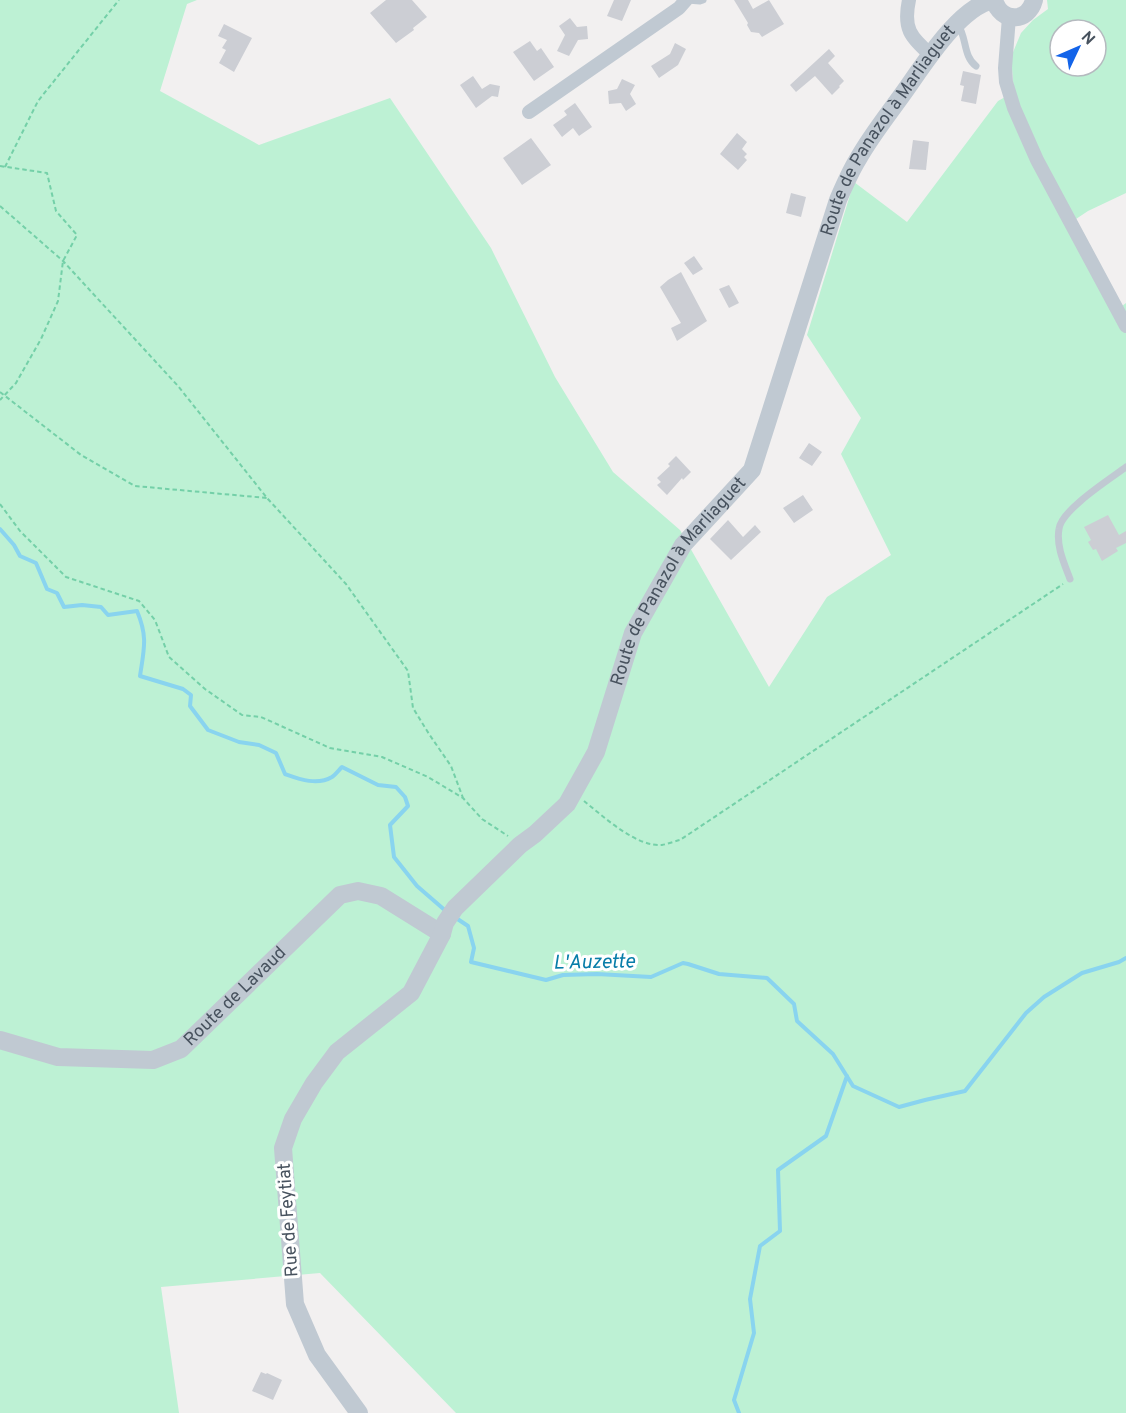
<svg xmlns="http://www.w3.org/2000/svg" width="1126" height="1413" viewBox="0 0 1126 1413" font-family="Overpass,sans-serif">
<style>
.green{fill:#bdf1d4;fill-rule:evenodd}
.lines{fill:none;stroke-linecap:round;stroke-linejoin:round}
.stream{stroke:#89d4ef;stroke-width:4}
.building{fill:#ccced4}
.path{stroke:#74d0a8;stroke-width:2;stroke-dasharray:4.5 3;stroke-linecap:butt}
.service{stroke:#c0c9d2;stroke-width:7}
.minor{stroke:#c0c9d2;stroke-width:14}
.tertiary{stroke:#c0c9d2;stroke-width:18}
.labels{text-anchor:middle;dominant-baseline:central;stroke-width:6;stroke-linejoin:round;paint-order:stroke}
.street-label{font-size:18px;fill:#47525e;stroke:#fff}
.water-label{font-size:20px;font-style:italic;fill:#087da9;stroke:#fff}
</style>
<rect width="100%" height="100%" fill="#f2f0f0"/>
<path class="green" d="M0,0H197L187,4L160,91L259,145L390,98L491,248L555,377L613,472L680,530L769,687L827,597L891,555L841,454L861,418L807,335L854,182L907,222L998,101L1014,92L1011,57L1021,33L1033,20L1048,9L1047,0H1126V193L1088,211L1076,219L1122,306L1126,303V1413H456L320,1273L161,1287L179,1413H0ZM1060,30H1096V66H1060Z"/>
<g class="lines">
<path class="stream" d="M0,529L14,545L20,556L36,563L47,589L57,593L64,607L82,605L101,607L108,615L137,611C148,637 144,649 140,676L183,689L191,695L190,706L208,730L239,742L259,745L276,753L285,774C299,779 317,786 332,777C335,775 339,770 342,767L378,785L396,787L405,797L408,806L390,825L394,857L417,886L447,912
M456,918L468,926L474,948L471,962L546,980L563,975L597,974L651,977L683,963L688,964L719,974L767,978L794,1004L797,1021L833,1054L853,1086L899,1107L925,1100L965,1091L1026,1013L1044,997L1082,973L1119,962L1126,958
M739,1413L734,1400L754,1333L750,1299L760,1246L780,1231L778,1170L826,1136L847,1076"/>
</g>
<path class="building" d="M386,0H412L427,17L413,28L414,30L396,43L370,13Z
M614,0H631L622,21L607,16Z
M734,0H748L753,9L769,0L784,24L762,37L759,33L751,32L747,25L748,23Z
M570,18L577,27L587,26L588,39L578,40L569,56L557,51L565,35L559,26Z
M224,24L252,38L234,72L219,63L226,50L222,48L227,40L218,36Z
M530,41L537,51L541,48L554,67L534,81L513,52Z
M675,43L686,49L678,65L659,78L651,66L670,54Z
M829,49L835,56L828,63L844,81L839,86L840,87L832,95L815,76L796,92L790,85Z
M963,71L981,75L976,104L961,101L964,86L960,85Z
M473,76L482,89L490,84L500,86L498,97L492,96L476,108L460,85Z
M622,79L635,85L630,94L636,104L626,111L621,103L609,104L608,91L617,89Z
M575,103L592,127L579,136L573,128L562,137L553,125L567,115L564,111Z
M737,133L747,142L742,149L747,154L744,157L747,160L738,170L720,154Z
M531,138L551,165L522,185L503,158Z
M913,140L929,142L926,170L909,169Z
M791,193L806,197L801,217L786,213Z
M694,256L703,269L693,275L684,263Z
M681,272L707,321L677,341L671,328L681,323L660,287L668,280Z
M729,285L739,303L729,308L719,289Z
M809,443L822,452L812,466L799,458Z
M676,456L691,472L683,480L682,478L667,495L657,485L661,482L657,478L670,466L668,464Z
M803,495L813,510L794,523L783,508Z
M1108,515L1119,535L1126,531V543L1116,548L1118,551L1102,561L1096,549L1093,550L1088,542L1091,540L1084,527Z
M728,520L743,537L755,525L761,532L731,560L710,539Z
M261,1372L266,1374L267,1373L282,1380L273,1400L252,1391Z"/>
<g class="lines">
<path class="path" d="M0,166L47,173L56,211L77,235L63,261L58,301L41,339L16,383L0,400
M5,167L38,101L119,0
M0,206L63,261L178,386L267,498L346,584L408,671L413,708L429,734L451,766L463,798
M0,392L81,455L135,486L267,498
M0,504L20,531L66,577L139,601L155,620L169,657L205,689L242,715L261,717L330,748L382,757L428,777L463,798L482,819L508,836
M584,801C604,817 636,847 662,845C668,844 675,841 680,840L1063,584"/>
<path class="service" d="M687,0L700,1L703,0
M958,25C967,38 963,56 976,66
M1070,579C1064,563 1056,546 1059,529C1061,510 1110,479 1126,467"/>
<path class="minor" d="M909,0C903,28 910,37 931,55
M1009,17L1005,68L1006,82L1014,108L1037,160L1126,326
M529,112L679,8L686,0"/>
<g class="tertiary">
<path d="M994,0C1001,23 1028,23 1034,0"/>
<path id="s1" d="M0,1040L58,1057L153,1060L181,1049L340,895L358,891L381,896L442,934"/>
<path id="s2" d="M359,1413L317,1355L295,1304L283,1148L293,1119L314,1083L337,1052L411,993L442,934L445,923L455,908L520,845L535,834L567,804L596,752L633,633L683,545L752,470L838,200C844,186 850,172 858,159C871,136 887,116 902,95C923,66 958,8 993,0"/>
</g>
</g>
<g class="labels">
<g class="street-label">
<text stroke="none"><textPath href="#s2" startOffset="1494">Route de Panazol à Marliaguet</textPath></text>
<text stroke="none"><textPath href="#s2" startOffset="990">Route de Panazol à Marliaguet</textPath></text>
<text stroke="none"><textPath href="#s1" startOffset="261">Route de Lavaud</textPath></text>
<text transform="translate(289 1220) rotate(-94)">Rue de Feytiat</text>
</g>
<g class="water-label">
<text transform="translate(594 963) rotate(-1)">L'Auzette</text>
</g>
</g>
<g transform="translate(1078 48) rotate(46)"><circle r="28" fill="#ffffff" stroke="#b5babf" stroke-width="1.5"/>
<path d="M0-4.5L10 22L0 15L-10 22Z" fill="#1364e9"/>
<text y="-9" font-size="16" font-weight="bold" text-anchor="middle" fill="#47525e">N</text>
</g>
</svg>
